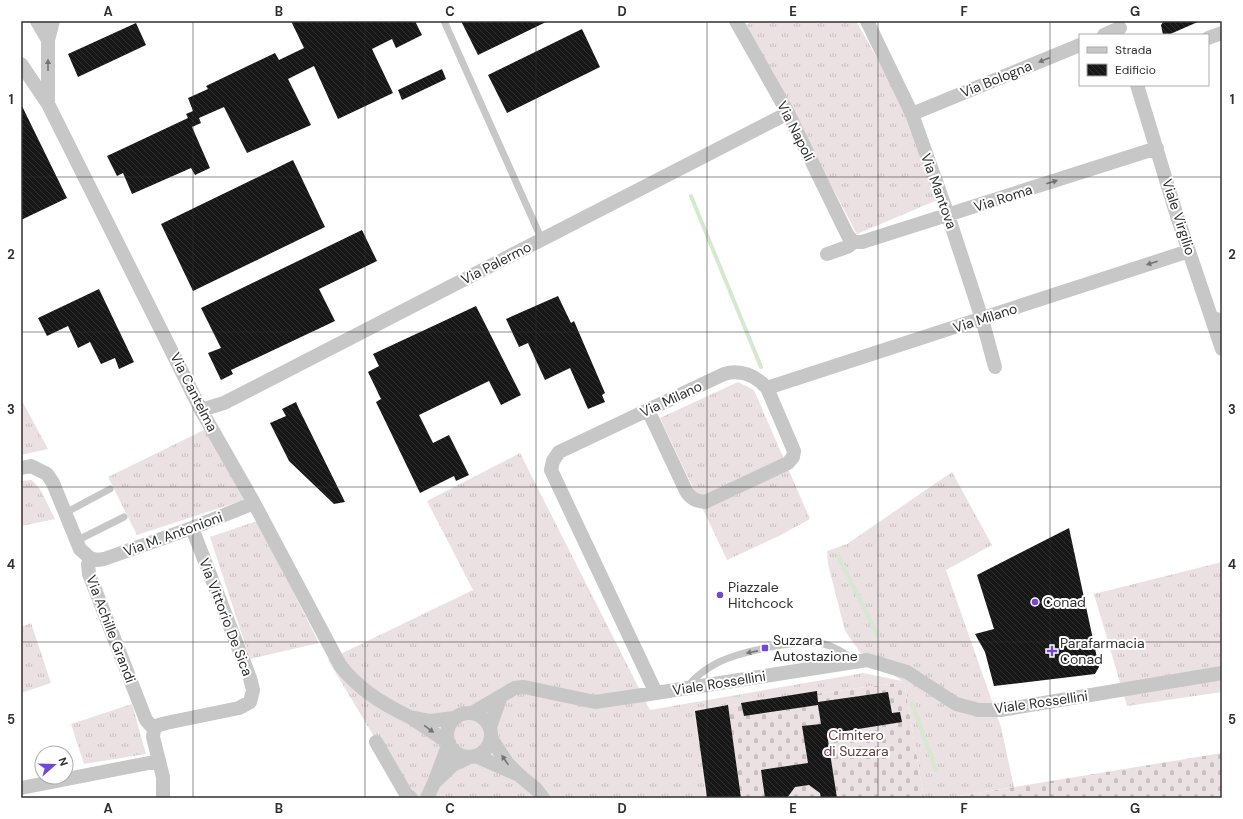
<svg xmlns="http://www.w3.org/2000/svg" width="1243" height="819" viewBox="0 0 1243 819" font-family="'DM Sans',sans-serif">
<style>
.grass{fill:url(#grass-tufts)}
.cemetery{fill:url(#cemetery-stones)}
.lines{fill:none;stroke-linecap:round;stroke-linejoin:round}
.stream{stroke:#d4e9cf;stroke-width:4}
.building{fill:url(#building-back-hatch)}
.lane{stroke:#c7c7c7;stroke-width:7}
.street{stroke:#c7c7c7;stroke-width:14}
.oneway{fill:#747474}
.grid{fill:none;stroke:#303030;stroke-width:1;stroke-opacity:0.55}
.poi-dot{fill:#7447d2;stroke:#fff;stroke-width:1.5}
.labels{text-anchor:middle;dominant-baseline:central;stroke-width:4;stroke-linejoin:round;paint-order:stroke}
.street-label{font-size:14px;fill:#303030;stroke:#fff}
.poi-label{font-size:14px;fill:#303030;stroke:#fff;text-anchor:start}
.park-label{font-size:14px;fill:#674245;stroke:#fff}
.neatline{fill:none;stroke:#303030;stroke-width:1.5}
.grid-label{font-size:13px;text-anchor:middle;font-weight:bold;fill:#303030}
</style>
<defs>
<pattern id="grass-tufts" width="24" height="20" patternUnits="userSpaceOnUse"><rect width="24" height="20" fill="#ebe0e2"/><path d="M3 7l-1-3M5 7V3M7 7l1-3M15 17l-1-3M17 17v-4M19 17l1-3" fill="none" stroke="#cac0c2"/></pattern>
<pattern id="cemetery-stones" width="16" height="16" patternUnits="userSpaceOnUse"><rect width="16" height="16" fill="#ebe0e2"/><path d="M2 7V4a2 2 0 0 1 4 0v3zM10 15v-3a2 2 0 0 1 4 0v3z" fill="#cac0c2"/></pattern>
<pattern id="building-back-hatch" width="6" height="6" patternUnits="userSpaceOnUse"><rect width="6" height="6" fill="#171717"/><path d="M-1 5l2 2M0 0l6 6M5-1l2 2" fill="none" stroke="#303030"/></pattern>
</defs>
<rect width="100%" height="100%" fill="#fff"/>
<path class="grass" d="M753,21H856L908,113L942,198L857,234L746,25Z
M738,382L754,390L810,519L779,536L727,560L660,418Z
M21,399L48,449L21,455Z
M208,428L244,500L137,535L108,477Z
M520,453L650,710L863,673L902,681L860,652L845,631L828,564L827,551L847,544L952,472L992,545L946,570L1001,727L1014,787L947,798H924L904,682L694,710L706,798H411L328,660L473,590L427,501Z
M32,480L40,489L55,519L21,526V481Z
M257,521L319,643L250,659L210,537Z
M1222,562V692L1127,706L1094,594Z
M31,623L51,683L21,693V627Z
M132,704L146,754L84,764L71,724Z"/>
<path class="cemetery" d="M904,682L924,798H706L694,710Z
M1222,753V798H947Z"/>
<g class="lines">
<path class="stream" d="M691,196L761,367
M838,556L878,636
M912,703L936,770"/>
</g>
<path class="building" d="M291,21H415L422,35L396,48L392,39L372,49L393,93L338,119L314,66L288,79L311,125L247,153L224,107L199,118L201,123L192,127L210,168L195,175L191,168L132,194L123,173L117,176L107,156L188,118L186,114L193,111L188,98L208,89L206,86L275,53L279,60L304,48Z
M461,21H548L478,55Z
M1164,21H1200L1168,35H1163L1161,25Z
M136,23L146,45L78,77L68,54Z
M582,29L600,67L507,113L488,75Z
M442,69L446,79L402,100L398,90Z
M21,104L67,198L21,220Z
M293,160L325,227L193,291L161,224Z
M362,230L377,261L319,289L335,321L231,370L233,374L221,380L208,353L221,348L201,308Z
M99,289L134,362L119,369L115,358L101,364L90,342L78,348L68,326L47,336L38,318Z
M558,296L571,323L574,321L605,393L602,395L605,402L588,409L570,368L545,380L528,343L519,347L506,319Z
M476,306L521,395L501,405L489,381L419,415L433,443L449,435L469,475L456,481L454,476L420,493L376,402L381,399L368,372L379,366L373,354Z
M296,402L299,409L345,502L334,504L289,461L270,423L286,416L282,409Z
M1069,528L1099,667L1095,674L994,686L985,652L975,634L994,629L977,575Z
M817,691L818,702L888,692L892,713L900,712L902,722L827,734L837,798H821L820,793L809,785L795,787L787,798H765L761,770L808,763L802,726L821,724L818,705L744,716L741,703Z
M728,705L741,798L707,797L695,711Z"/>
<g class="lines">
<path class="lane" d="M444,21L542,240
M1218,316L1222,320
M65,513L110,489
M76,541L124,517
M688,686C696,676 707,668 719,662C742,651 799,639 824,644C836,647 846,654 856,661"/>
<path class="street" d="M37,21L48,40
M736,21L788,113L848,236L854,242
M867,21L912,114L948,215L982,319L995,367
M1104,35L1120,28
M1208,38L1222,33
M21,64L48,104L201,410L254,503L340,665C357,688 384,705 410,717
M1137,85L1177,216L1222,349
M48,103V40L53,21
M912,114L1080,45
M827,254L847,247L854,242H862L1157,148
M201,410L224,403L788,113
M648,410L686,491C691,499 696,501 705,502L788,463L793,457L794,451L767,388
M21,468L31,466L47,474L53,483L80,549L90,558L88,564L89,574L146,720L154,729L153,737L163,777V798
M90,558L97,560L104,559L192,528L254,503
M656,693L867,660L907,672L956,704L979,710H1001L1222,673
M501,696L515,688L524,687L595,702L656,693L551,470L553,461L559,452L724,374C741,369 756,376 767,388L1189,251
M472,713L501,696L490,727
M447 735a22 22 0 1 1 44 0a22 22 0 1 1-44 0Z
M454,718L430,721L410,717L449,743L434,783L453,765L470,757
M154,729L159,725L166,723L239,708L250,702L253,690L250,678L192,528
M376,742L406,794L411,798
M476,756L519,775L508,764L491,738
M519,775L536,789L543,798
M21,788L159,761
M427,798L434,783"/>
</g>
<defs><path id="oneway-solid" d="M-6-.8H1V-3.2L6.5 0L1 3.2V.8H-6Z"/></defs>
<g class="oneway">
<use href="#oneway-solid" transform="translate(1044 60) rotate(158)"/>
<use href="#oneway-solid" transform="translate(48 65) rotate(-90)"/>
<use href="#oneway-solid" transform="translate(1052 182) rotate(-18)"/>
<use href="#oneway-solid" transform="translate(1152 263) rotate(162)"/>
<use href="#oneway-solid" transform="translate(752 652) rotate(169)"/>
<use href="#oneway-solid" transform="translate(429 729) rotate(36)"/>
<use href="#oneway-solid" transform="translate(505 760) rotate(-125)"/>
</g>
<path class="grid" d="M193,21V798M365,21V798M536,21V798M707,21V798M878,21V798M1050,21V798M21,177H1222M21,332H1222M21,487H1222M21,642H1222"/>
<g class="poi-dot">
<circle cx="720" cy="595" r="4"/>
<circle cx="1035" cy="602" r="4"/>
<rect x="761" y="644" width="8" height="8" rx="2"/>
<path d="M1050 645h4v4h4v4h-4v4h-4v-4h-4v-4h4z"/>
</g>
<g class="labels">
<g class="street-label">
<text transform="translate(996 79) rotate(-22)">Via Bologna</text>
<text transform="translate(796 131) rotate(63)">Via Napoli</text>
<text transform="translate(939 191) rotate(70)">Via Mantova</text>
<text transform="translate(1003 198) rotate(-18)">Via Roma</text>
<text transform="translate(1179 217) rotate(72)">Viale Virgilio</text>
<text transform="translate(496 263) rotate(-27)">Via Palermo</text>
<text transform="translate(985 318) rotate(-18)">Via Milano</text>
<text transform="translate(194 392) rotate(63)">Via Cantelma</text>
<text transform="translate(671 399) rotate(-25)">Via Milano</text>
<text transform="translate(173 534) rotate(-20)">Via M. Antonioni</text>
<text transform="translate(226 617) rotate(69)">Via Vittorio De Sica</text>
<text transform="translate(111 629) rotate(69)">Via Achille Grandi</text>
<text transform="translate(719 683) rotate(-9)">Viale Rossellini</text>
<text transform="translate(1041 702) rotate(-8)">Viale Rossellini</text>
</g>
<g class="poi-label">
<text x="728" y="587">Piazzale<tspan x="728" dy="16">Hitchcock</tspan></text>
<text x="1043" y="602">Conad</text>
<text x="773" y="640">Suzzara<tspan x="773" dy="16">Autostazione</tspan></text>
<text x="1060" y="643">Parafarmacia<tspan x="1060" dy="16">Conad</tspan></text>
</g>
<g class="park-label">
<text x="856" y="735">Cimitero<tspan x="856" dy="16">di Suzzara</tspan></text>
</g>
</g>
<rect width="1243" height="819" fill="none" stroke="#ffffff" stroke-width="44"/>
<rect x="1079" y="34" width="130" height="52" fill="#ffffff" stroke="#acacac"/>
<rect x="1087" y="47" width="20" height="6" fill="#c7c7c7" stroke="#acacac"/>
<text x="1115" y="54" font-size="12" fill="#303030">Strada</text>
<rect x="1087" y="64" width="20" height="12" fill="url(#building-back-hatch)" stroke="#acacac"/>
<text x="1115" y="74" font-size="12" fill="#303030">Edificio</text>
<g transform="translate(54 765) rotate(70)"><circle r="19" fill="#ffffff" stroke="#acacac"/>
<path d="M0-3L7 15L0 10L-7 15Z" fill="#7447d2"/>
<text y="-6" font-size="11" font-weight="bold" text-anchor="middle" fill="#303030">N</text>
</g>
<rect x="22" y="22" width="1199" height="775" class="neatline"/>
<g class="grid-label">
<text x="108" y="16">A</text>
<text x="279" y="16">B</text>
<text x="450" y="16">C</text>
<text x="622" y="16">D</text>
<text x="793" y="16">E</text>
<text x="964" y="16">F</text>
<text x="1135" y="16">G</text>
<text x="11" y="104">1</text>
<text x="1232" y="104">1</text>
<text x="11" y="259">2</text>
<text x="1232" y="259">2</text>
<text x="11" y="414">3</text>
<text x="1232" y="414">3</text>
<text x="11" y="569">4</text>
<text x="1232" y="569">4</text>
<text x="11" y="724">5</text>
<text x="1232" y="724">5</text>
<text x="108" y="813">A</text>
<text x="279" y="813">B</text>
<text x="450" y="813">C</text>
<text x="622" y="813">D</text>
<text x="793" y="813">E</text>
<text x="964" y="813">F</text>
<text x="1135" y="813">G</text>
</g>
</svg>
